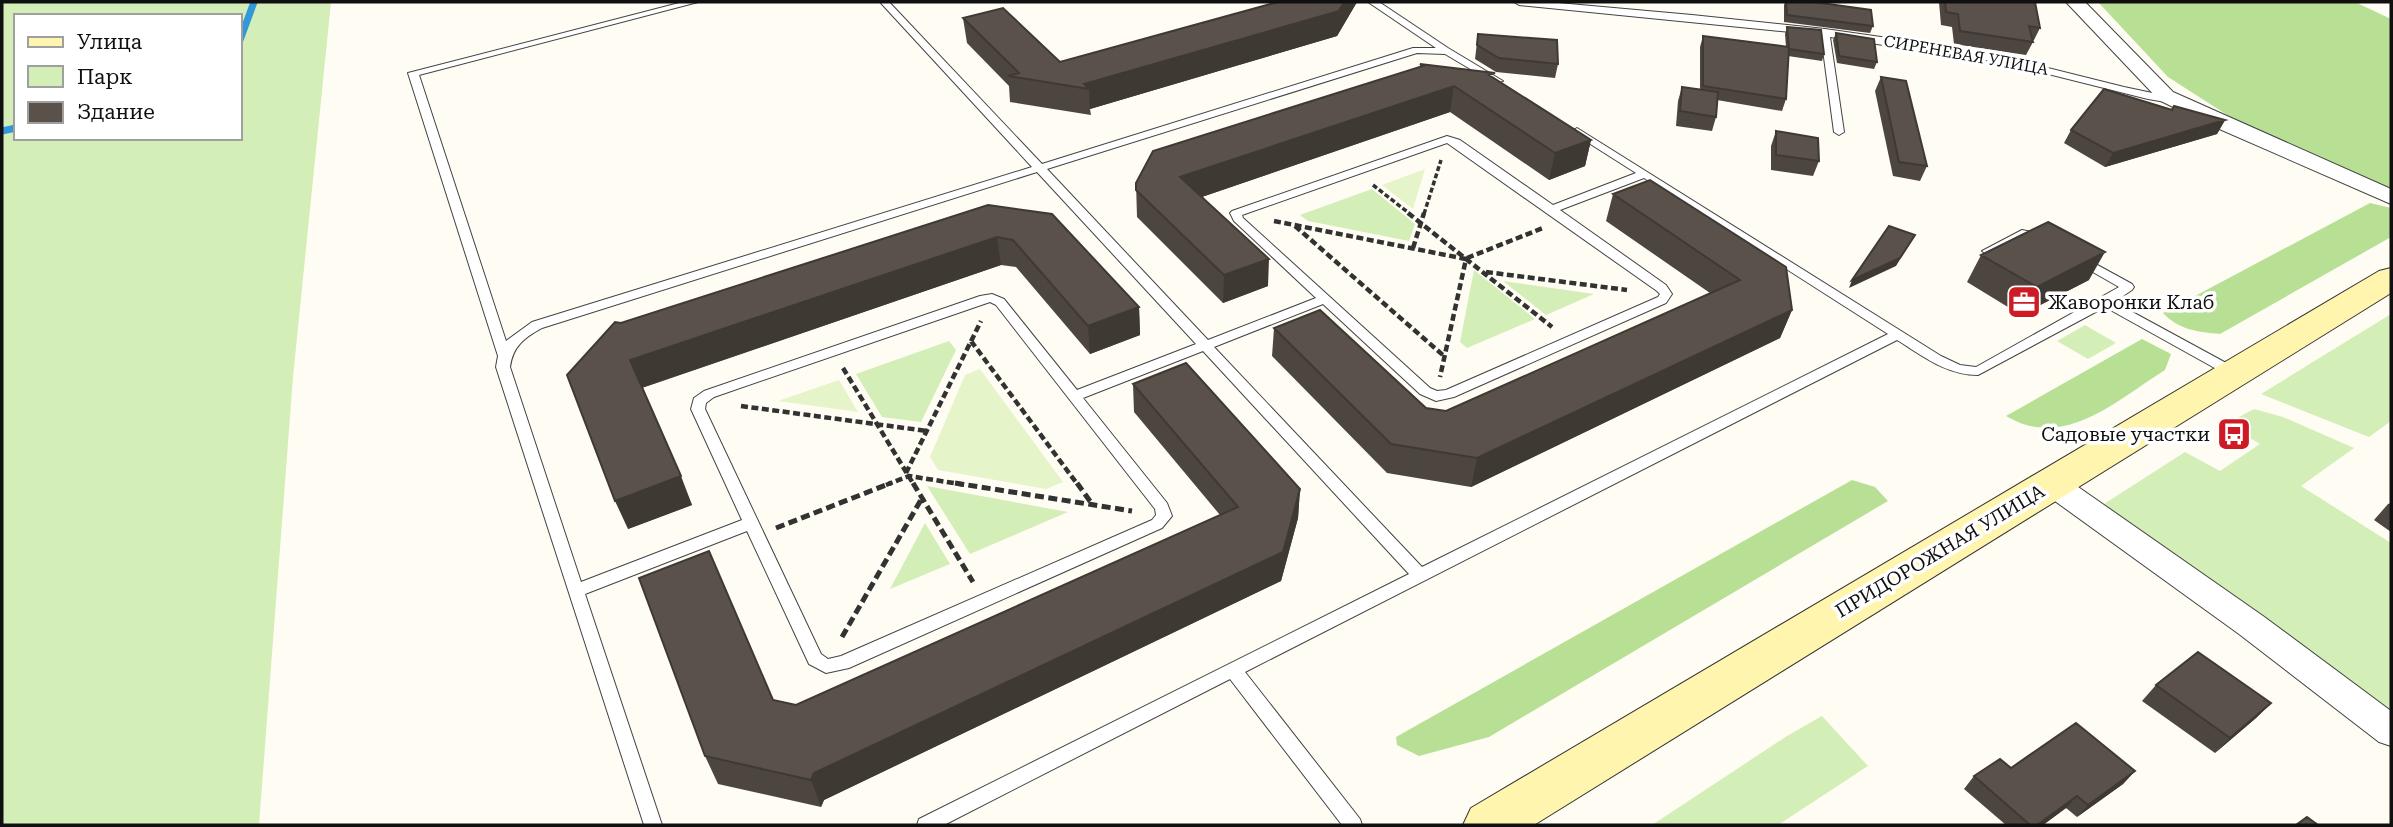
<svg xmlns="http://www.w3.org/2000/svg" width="2393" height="827" viewBox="0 0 2393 827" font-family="'Roboto Serif',serif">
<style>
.green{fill:#d4eeb8;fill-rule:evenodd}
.forest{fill:#b8e095}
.pitch{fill:#e6f4ca}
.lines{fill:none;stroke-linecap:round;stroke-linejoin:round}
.stream{stroke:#3298d9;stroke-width:7}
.service-casing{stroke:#434343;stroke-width:2}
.minor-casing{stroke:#434343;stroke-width:2}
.secondary-casing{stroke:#323232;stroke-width:2}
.path-far2{stroke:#323232;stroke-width:3.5;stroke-dasharray:5 2.5;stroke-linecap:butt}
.path-far1{stroke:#323232;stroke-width:4.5;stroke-dasharray:7 3.5;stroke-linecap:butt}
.path{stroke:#323232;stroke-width:5;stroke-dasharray:9 4.5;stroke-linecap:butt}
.service{fill:#fff;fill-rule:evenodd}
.minor{fill:#fff;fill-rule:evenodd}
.secondary{fill:#fff5ae;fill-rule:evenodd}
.wall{fill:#4d4640}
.shaded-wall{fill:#3f3934}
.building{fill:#5a514b;stroke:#3f3934;stroke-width:2}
.labels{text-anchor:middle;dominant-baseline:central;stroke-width:7;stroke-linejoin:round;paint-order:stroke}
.far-street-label{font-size:16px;fill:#101010;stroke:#fff}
.poi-label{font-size:19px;fill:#101010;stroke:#fff;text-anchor:start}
.street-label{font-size:19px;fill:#101010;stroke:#fff}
</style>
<rect width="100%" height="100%" fill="#fffcf3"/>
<path class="green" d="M2,2H331L293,377L259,825H2ZM16,16H240V138H16Z
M1372,189L1415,224L1409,241L1308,221L1300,215Z
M1474,270L1535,319L1467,348L1460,342Z
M1503,281L1594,294L1546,315Z
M2391,314V421L2369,437L2261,394Z
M2085,325L2116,343L2088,359L2057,341Z
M949,341L956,350L921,422L882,417L856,374Z
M2254,409L2283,417L2354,448L2301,486L2391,543V717L2104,504L2185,452L2220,471L2260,444L2226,424Z
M927,486L1068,512L970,554Z
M925,523L950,564L890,589Z
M1822,716L1868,766L1778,825H1652L1787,736Z"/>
<path class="forest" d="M2098,2H2355L2391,19V190L2235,120L2168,77Z
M2370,203L2391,208V237L2220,334C2198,332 2179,330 2163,313Z
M2142,339L2171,354L2165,370C2117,400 2064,451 2006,416Z
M1852,480L1875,487L1888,501L1489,737L1419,756L1397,745L1396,737Z"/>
<path class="pitch" d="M1425,169L1413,209L1382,185Z
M980,369L1063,482L1046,489L938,470L930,457L965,375Z
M839,380L858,412L778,401Z"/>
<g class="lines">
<path class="stream" d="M240,40L254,2
M2,131L16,128"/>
<g class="service-casing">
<path id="service" d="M683,2H698L419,75L506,341L532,322L1032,167L880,2H889L1042,164L1413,48H1436L1368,2H1379L1448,48L1503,81L1494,83L1445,54L1417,53L1047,169L1208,340L1316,298L1234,221L1230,213L1232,211L1447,136L1460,140L1553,205L1636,173L1573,133L1572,131L1577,128L1941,356L1960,365L1976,367L2119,287L2077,263L2075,260L2081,256L2132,284L2134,287L2132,290L2114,302L2239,370L2241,373L2239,376H2229L2105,307L1978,375C1946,375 1923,356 1897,340L1245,672L1360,819L1362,825H1342L1230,679L944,825H917L919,819L1409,574L1203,351L1083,398L1167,503L1172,516L1162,528L849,668L826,673L809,664L747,531L585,594L662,825H644L496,367L498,356L408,73ZM1447,143L1657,291L1660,294L1658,297L1446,390L1437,391L1430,388L1243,218L1242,215ZM1037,172L1196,344L1077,390L1004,299L992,294L980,296L704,391L694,398L691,409L742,520L581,582L510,367C513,346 524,338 542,328ZM1644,178L1888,334L1422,567L1214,347L1323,304L1420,394L1436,401L1454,397L1666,303L1672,294L1666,285L1560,210ZM990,302L996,305L1155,509L1156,515L1152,520L841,656L828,659L821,654L705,409L706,403L714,397Z
M1514,2H1547L1692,15L1825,29L1923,43L2004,57L2124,87L2176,98L2177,100L2172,103L2148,99L2004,63L1830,37L1844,132L1839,135L1834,132L1821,35L1519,5Z
M2022,230L2042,234L2044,237L2038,241L2024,238L1988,255L1982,251Z"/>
</g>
<g class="minor-casing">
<path id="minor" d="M2066,2H2085L2173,92L2391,189V204L2201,121L2159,100Z
M2051,472L2061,475L2263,616L2391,711V746L2379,742L2239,634L2041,491L2036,483L2041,475Z"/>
</g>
<g class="secondary-casing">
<path id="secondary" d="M2391,268V293L1534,825H1463L1471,808L2379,271Z"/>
</g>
<path class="path-far2" d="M1373,185L1410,214
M1424,214L1441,160"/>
<path class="path-far1" d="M1408,213L1552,327
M1274,221L1466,259L1440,377
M1295,226L1444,356
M1413,248L1424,213
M1467,258L1543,228
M1486,272L1627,290
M971,341L1078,485
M843,368L914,485
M741,406L927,431
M906,473L981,321
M886,485L909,476L966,485"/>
<path class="path" d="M913,483L973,582
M955,483L1132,511
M1077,483L1092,504
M776,528L891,483
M842,637L922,498"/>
<use href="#service" class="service"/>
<use href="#minor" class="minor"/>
<use href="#secondary" class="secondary"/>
</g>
<path class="wall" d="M1277,2H1357L1337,36L1090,109L1091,115L1010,102L1009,86L967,43L963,18L1060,62Z
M1785,2H1814L1873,26L1870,33L1784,22V5Z
M1939,2H2035L2040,28L2034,40H2032L2033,42L2026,55L1954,44L1952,27L1941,25Z
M1787,27L1824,54L1822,61L1788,56L1786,99L1782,111L1717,100L1716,117L1712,131L1676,126L1678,101L1682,87L1700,89V47L1703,36L1786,47L1785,34Z
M1836,33L1877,62L1874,69L1837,63L1833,40Z
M1478,34L1558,64L1555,78L1496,72L1475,59Z
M1420,64L1494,78L1591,140L1585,166L1549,180L1450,112L1202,197L1268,286L1223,303L1137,217L1136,183L1420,67Z
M1881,77L1927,166L1920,181L1893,176L1875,91Z
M2172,110L2225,120L2217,134L2105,167L2064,143L2071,130Z
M1776,131L1819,161L1813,176L1771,170V146Z
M1613,194L1792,310L1780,338L1471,487L1387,473L1272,356L1274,328L1426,408L1446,411L1710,293L1606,221Z
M988,205L1139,307L1140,335L1090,354L1016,267L1001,265L642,388L692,505L628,529L621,323Z
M1981,255L2089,280L2021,315L1967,282Z
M1133,384L1300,489L1298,518L1281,581L824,800L821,807L718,784L705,756L773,700L796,705L1220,515L1134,412Z
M2391,503V532L2374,520L2388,504Z
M2156,685L2271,703L2256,718L2215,753L2142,701Z
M2011,768L2135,771L2123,784L2077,817L2066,808L2043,825H2006L1964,789L1974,776Z"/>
<path class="shaded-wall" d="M1344,2H1357L1337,36L1090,109L1089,89L1084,84Z
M1454,86L1450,112L1181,204L1180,177Z
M2225,120L2217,134L2105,167L2113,153Z
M1591,140L1585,166L1549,180L1555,153Z
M1915,235L1896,266L1849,288L1852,280Z
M997,237L1001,265L641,388L630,360Z
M2105,252L2089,280L2021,315L2037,287Z
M1269,259L1268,286L1223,303L1224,275Z
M1139,307L1140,335L1090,354L1088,326Z
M1792,310L1780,338L1471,487L1477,458Z
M681,476L692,505L628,529L615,501Z
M1300,489L1298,518L1281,581L824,800L821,807L811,780L814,773Z
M2271,703L2256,718L2215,753L2230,738Z
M2135,771L2123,784L2077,817L2088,805Z
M2077,796L2066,808L2043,825H2037Z"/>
<path class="building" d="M1278,2H1344L1339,11L1084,84L1089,89L1008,76L1019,73L963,18L1003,8L1060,62Z
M1786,2H1814L1871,10L1873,26L1787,15Z
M1945,2H2035L2040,28L2029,26L2033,42L1960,31L1958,14L1946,12Z
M1787,27L1821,30L1824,54L1789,49Z
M1836,33L1874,39L1877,62L1839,56Z
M1478,34L1557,40L1558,64L1499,58L1477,45Z
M1703,36L1789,47L1786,99L1703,86Z
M1420,64L1495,73L1489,75L1591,140L1555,153L1454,86L1180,177L1269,259L1224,275L1136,190V183L1153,151L1423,66Z
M1881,77L1906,81L1927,166L1899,162Z
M1682,87L1718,92L1716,117L1680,111Z
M2104,89L2172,110L2174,106L2225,120L2113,153L2071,130Z
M1776,131L1818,138L1819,161L1776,155Z
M1650,180L1786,267L1792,310L1477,458L1391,444L1274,328L1320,310L1426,408L1446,411L1740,280L1613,194Z
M988,205L1052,214L1139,307L1088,326L1013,240L997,237L630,360L681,476L615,501L567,375L615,322L621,323Z
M2048,222L2105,252L2037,287L1981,255Z
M1889,226L1915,235L1900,258L1852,280Z
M1186,363L1300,489L1283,552L814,773L811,780L705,756L639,578L709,551L773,700L796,705L1238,507L1133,384Z
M2198,652L2271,703L2230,738L2156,685Z
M2076,723L2135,771L2088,805L2077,796L2037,825H2030L1974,776L2000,759L2011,768Z
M2307,817L2318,825H2296Z"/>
<defs>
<g id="office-square" transform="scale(1.75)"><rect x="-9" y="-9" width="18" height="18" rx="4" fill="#ce1a24" stroke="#fff"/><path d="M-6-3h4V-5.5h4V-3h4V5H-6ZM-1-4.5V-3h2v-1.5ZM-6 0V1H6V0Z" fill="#fff"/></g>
<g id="bus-square" transform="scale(1.75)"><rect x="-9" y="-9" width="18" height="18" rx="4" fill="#ce1a24" stroke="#fff"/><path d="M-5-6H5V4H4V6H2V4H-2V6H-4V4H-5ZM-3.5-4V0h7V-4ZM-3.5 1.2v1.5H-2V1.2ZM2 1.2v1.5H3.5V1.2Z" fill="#fff"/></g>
</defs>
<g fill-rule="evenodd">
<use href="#office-square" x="2024" y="302"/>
<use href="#bus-square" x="2234" y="434"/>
</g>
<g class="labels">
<g class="far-street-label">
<text transform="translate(1966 55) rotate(10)">СИРЕНЕВАЯ УЛИЦА</text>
</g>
<g class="poi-label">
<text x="2048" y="302">Жаворонки Клаб</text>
<text x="2210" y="434" text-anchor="end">Садовые участки</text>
</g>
<g class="street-label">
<text transform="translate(1940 551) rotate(-31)">ПРИДОРОЖНАЯ УЛИЦА</text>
</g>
</g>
<rect width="2393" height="827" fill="none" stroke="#101010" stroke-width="7"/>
<rect x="14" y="14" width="228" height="126" fill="#ffffff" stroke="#9f9f9f" stroke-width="2"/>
<rect x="28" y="37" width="35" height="10" fill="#fff5ae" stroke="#9f9f9f" stroke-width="2"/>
<text x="77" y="49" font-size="21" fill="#101010">Улица</text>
<rect x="28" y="66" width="35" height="21" fill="#d4eeb8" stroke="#9f9f9f" stroke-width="2"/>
<text x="77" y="84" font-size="21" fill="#101010">Парк</text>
<rect x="28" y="102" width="35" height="21" fill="#5a514b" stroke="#9f9f9f" stroke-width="2"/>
<text x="77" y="119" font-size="21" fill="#101010">Здание</text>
</svg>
